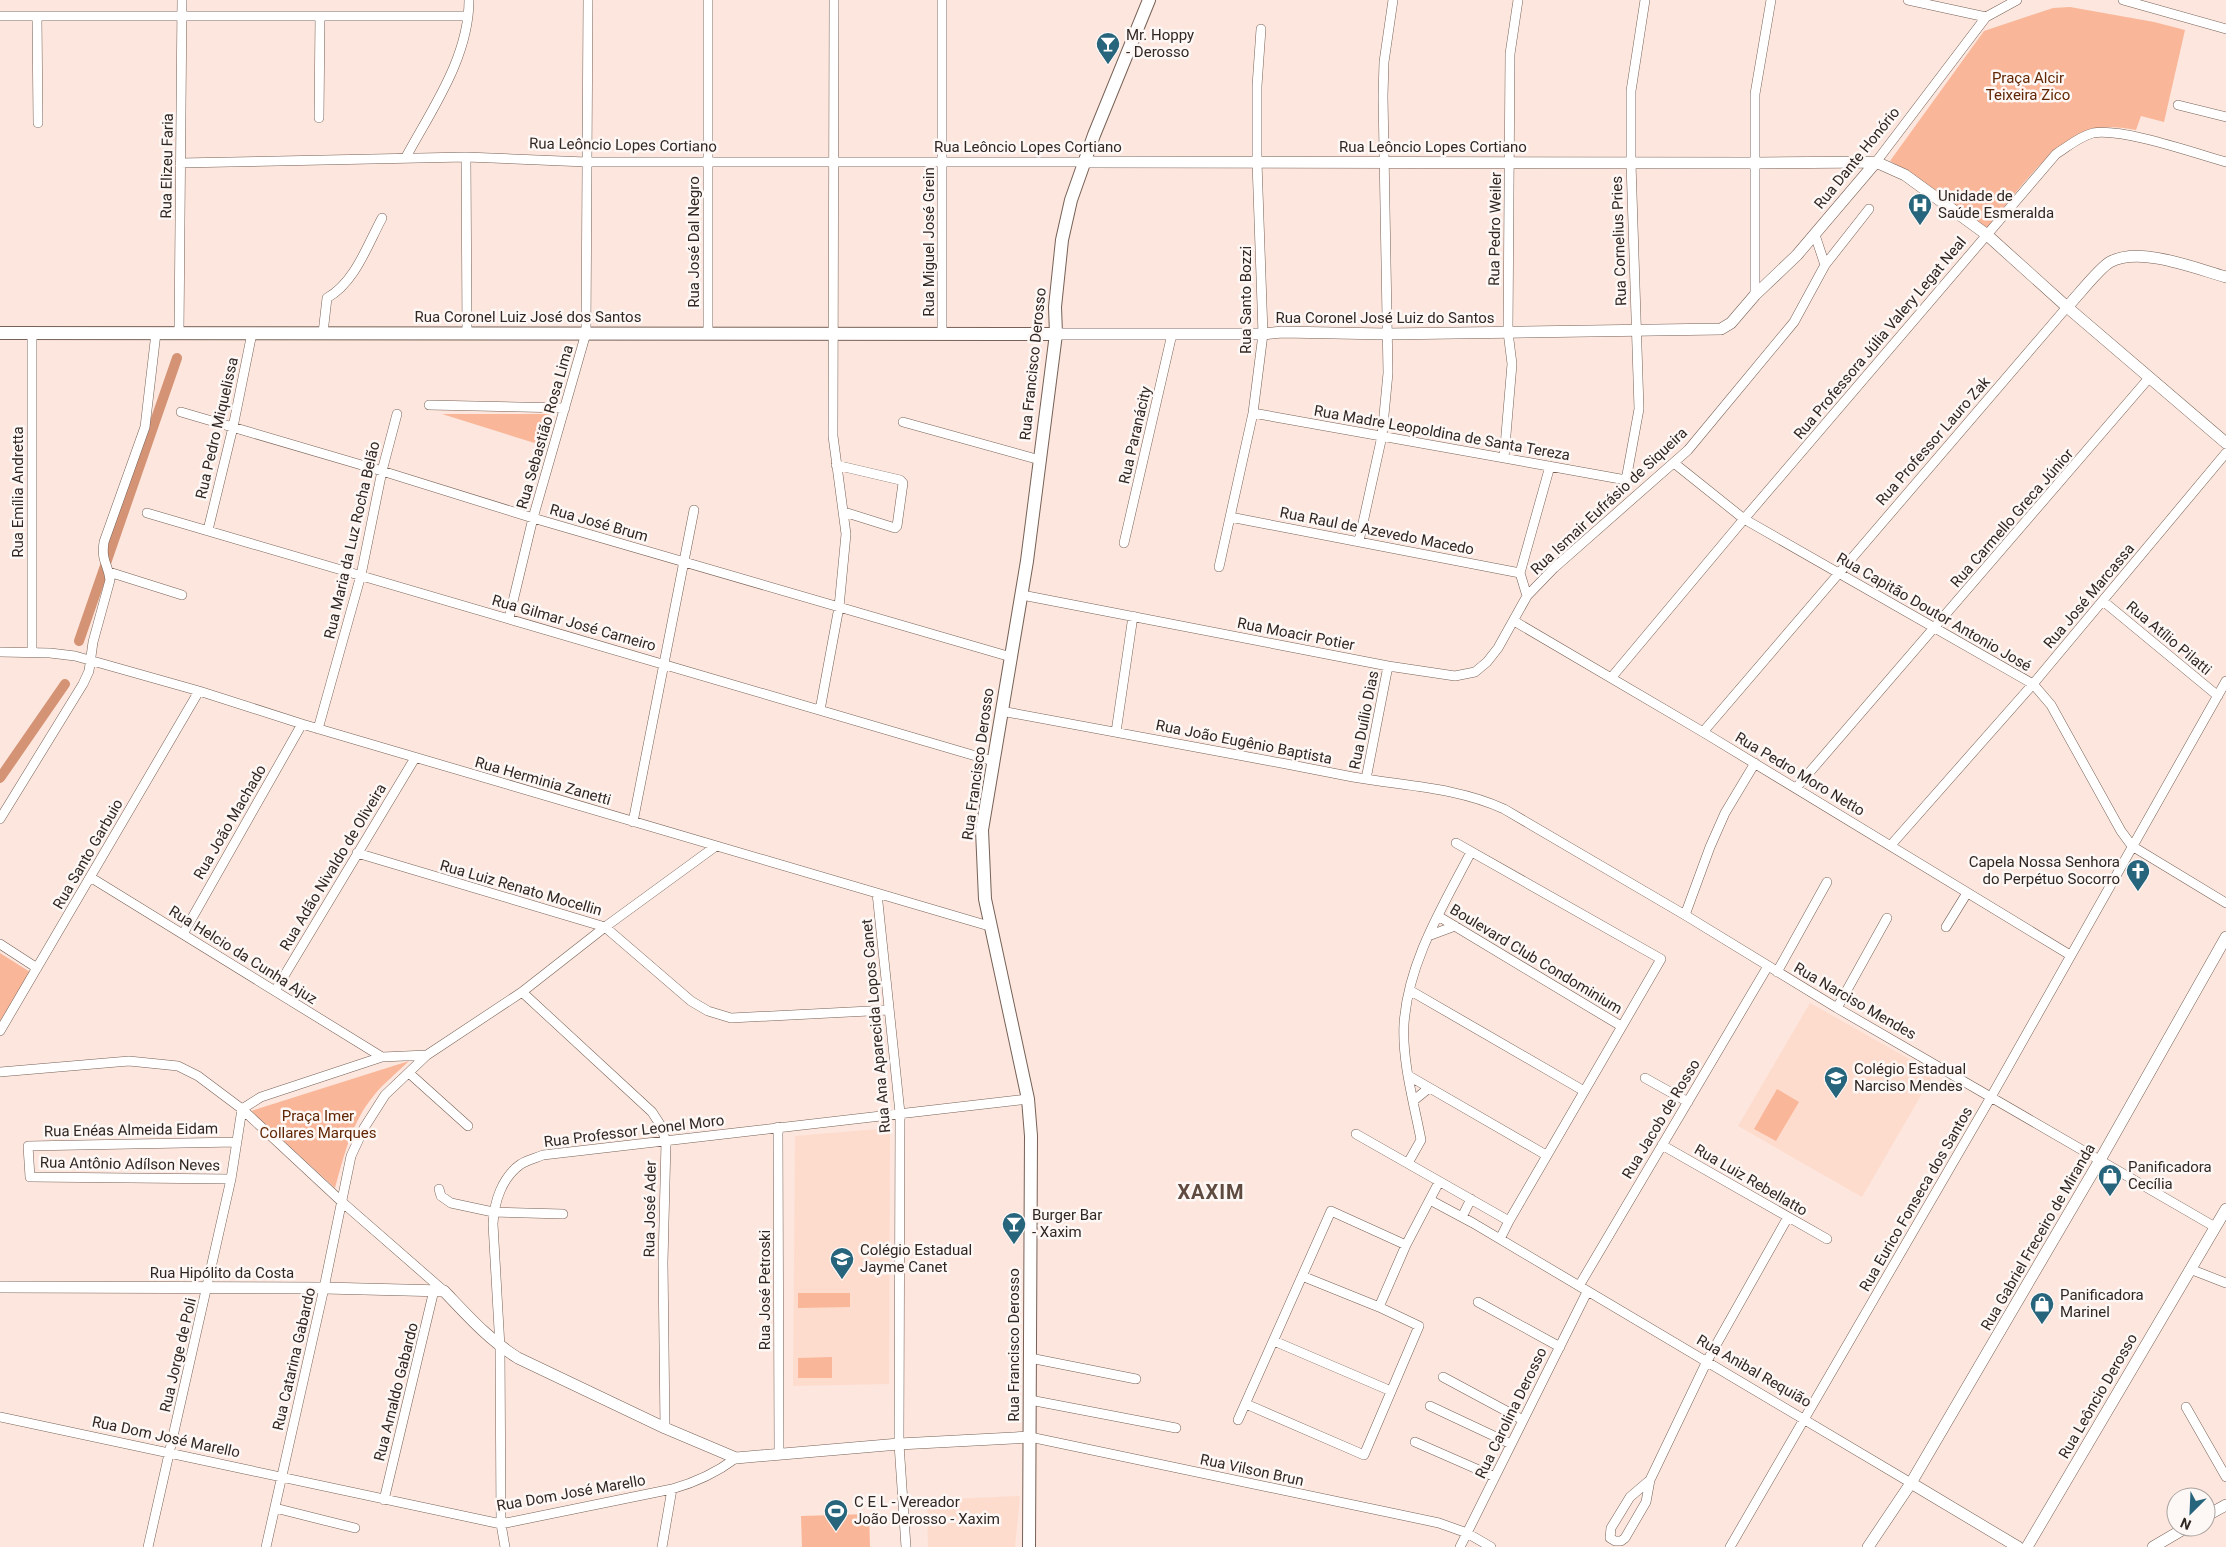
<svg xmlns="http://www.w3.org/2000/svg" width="2226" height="1547" viewBox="0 0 2226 1547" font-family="Roboto,sans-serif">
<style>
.built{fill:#fedccd}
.green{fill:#f9b698}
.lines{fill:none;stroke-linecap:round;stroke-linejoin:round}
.canal{stroke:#d59375;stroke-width:10}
.minor-casing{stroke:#776156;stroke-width:10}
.tertiary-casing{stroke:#776156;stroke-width:12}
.secondary-casing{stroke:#776156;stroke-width:14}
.minor{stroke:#fff;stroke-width:9}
.tertiary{stroke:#fff;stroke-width:11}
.secondary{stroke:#fff;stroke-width:12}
.labels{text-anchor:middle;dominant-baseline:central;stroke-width:5;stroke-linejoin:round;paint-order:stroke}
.poi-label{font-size:15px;fill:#302722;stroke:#fdf7f5;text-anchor:start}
.park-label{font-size:15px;fill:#612603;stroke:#fdf7f5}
.street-label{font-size:15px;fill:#302722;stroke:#fdf7f5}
.district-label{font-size:20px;font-weight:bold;letter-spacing:1px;fill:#5f4a40;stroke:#fdf7f5}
</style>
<rect width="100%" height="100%" fill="#fce6dd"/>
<path class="built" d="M1810,1003L1934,1073L1862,1197L1738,1126Z
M890,1128L889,1384L793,1386L795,1136Z
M1020,1496L1015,1547H928L927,1500Z"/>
<path class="green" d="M2070,7L2154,22L2185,30L2164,122L2141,116L2136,130C2122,127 2108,126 2094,129C2054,137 2013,197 1987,228L1918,178L1890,161L1984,31L2053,8Z
M442,414H551L541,445Z
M0,953L30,972L0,1021Z
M409,1061C398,1072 385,1082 375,1094C352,1121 344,1155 335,1188L251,1111Z
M1777,1089L1799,1102L1776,1141L1754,1129Z
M798,1293H850V1307L798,1308Z
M832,1357V1378H798V1358Z
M869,1514L870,1547H802L801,1516Z"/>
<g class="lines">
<path class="canal" d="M79,641L177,358
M0,778L65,684"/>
<g class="minor-casing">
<path id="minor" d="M708,0V333
M942,0V334
M1908,0L1986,17
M2123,0L2226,29
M0,16H468
M37,16L38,123
M2178,105L2226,117
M319,118L320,16
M406,157C432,109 469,57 469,0
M466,157L467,333
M1876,162L1986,17L2017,0
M180,163L466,157L586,162H1084
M1815,235L1825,265
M1755,295V94L1771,0
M32,333V652
M179,333L182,0
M323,333L327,298C355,282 367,246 382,218
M429,405L565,408
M181,412L382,471L533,518L1011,657
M1253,413L1626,480L1639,409L1631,163V91L1645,0
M903,422L1040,460
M1504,458L1512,364L1508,332L1510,54L1518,0
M1674,463L1744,519L2033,684L2051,705L2121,831L2132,846L2226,903
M836,465L900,480L903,483L897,526L895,528L844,512
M147,513L993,761
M1230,517L1520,573
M208,530L233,427L252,333
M1359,541L1382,436L1388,373L1383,96L1384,62L1393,0
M1124,543L1172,334
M1219,567L1253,413L1263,334L1257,162V86L1261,29
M109,572L182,595
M1022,595L1388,666L1455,676L1475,672L1487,662L1498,648L1527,596L1554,568L1688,450L1794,322L1825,265L1869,209
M1527,596L1520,573L1550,466
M2103,601L2218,696
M509,618L533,518L586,333L588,0
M1514,621L1703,732L2070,955
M0,652L50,653L75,656L199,691L302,724L989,926
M1611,678L1744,519L2056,154C2067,147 2080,136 2093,133C2123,128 2194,153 2226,162
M820,710L839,607L846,534L833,436L834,0
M1001,711C1119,732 1236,754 1353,777C1403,786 1457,787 1504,809L1685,915L1837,1008L2215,1227
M318,729L361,575L382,471L397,414
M1116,732L1133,616
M1703,732L2067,307
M1366,779L1388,666
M1796,788L2149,378
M0,819L83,684L89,671L93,642L110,580C108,563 101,562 104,542L145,427L156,333
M633,822L694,510
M1891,845L2033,684L2226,453
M357,853L605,927L691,1001L708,1011L731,1018L889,1010
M90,877L382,1057
M877,893L900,1113L899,1444L906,1547
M1685,915L1710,847L1725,813L1755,763
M1438,916L1621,1026
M1946,927L1967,893
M183,934L302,724
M1428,936L1455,926
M0,944L37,968
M1777,972L1827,882
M275,991L415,758
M1411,991L1584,1091
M522,992L652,1112L661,1126L666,1142L663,1262L665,1428
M1837,1008L1887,918
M0,1031L199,691
M0,1072L129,1061L178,1066L198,1076L242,1109L342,1202L444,1291
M409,1073L468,1126
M1409,1076L1546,1155
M1645,1078L1688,1102
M1413,1101L1429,1088
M778,1127L779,1454
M1356,1134L1509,1221L1661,959L1456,843
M1662,1145L1827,1239
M1408,1163L1421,1140C1414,1103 1402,1062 1404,1024C1408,962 1443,906 1471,852
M231,1179L30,1177L28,1146L236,1142
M439,1189L441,1196L451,1203L493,1212L563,1214
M1430,1200L1473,1223L1911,1483
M1462,1217L1471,1199
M1500,1239L1509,1221
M2190,1269L2226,1283
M1579,1286L1768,966
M1478,1302L1560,1347
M1379,1307L1406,1245L1439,1182
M1274,1341L1391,1391
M1030,1358L1136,1379
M1443,1377L1523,1420
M1030,1400L1176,1428
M1246,1404L1364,1455L1419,1326L1379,1307L1302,1276
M1430,1406L1511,1444
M2186,1407L2226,1477
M0,1417L501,1524L672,1489C697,1482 716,1473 736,1458
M1238,1420L1331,1211L1406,1245
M1030,1437L1439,1523L1467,1533L1491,1547
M1415,1442L1495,1477
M1650,1480L1630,1497L1611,1528L1610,1538L1615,1541H1621L1625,1538L1646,1502L1650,1480L1707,1361L1788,1217
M384,1500L434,1290
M275,1508L355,1528
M148,1547L231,1179L242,1109L261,1097L382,1057L427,1055L522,992L605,927L716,846
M266,1547L324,1288L351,1156L364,1128L385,1095L427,1055
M505,1547L501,1524L500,1347L493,1224C494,1202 502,1177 521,1164C528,1160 536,1158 543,1155L1028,1099
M662,1547L672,1489
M1460,1547L1587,1292
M1730,1547L1991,1097L2226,681"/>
</g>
<g class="tertiary-casing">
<path id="tertiary" d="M1084,162L1756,163L1876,162L1905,175L1986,234L2067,307L2226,443
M2067,307C2077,297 2099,268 2110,262C2140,246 2194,268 2226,277
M1056,334H1263L1282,332L1387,334L1721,329L1731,323L1755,295L1797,255L1876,162
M0,1287L324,1288L444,1291C467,1315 489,1340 518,1358L665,1428L736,1458L899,1444L1030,1437
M1911,1483L2018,1547
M2206,1516L2226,1505
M1868,1547L1911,1483L2100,1160L2226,937
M2027,1547L2226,1209
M2153,1547L2187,1527"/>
</g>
<g class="secondary-casing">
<path id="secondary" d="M0,333L1056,334
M1029,1547L1031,1136L1028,1099L985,899L982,830L1027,561L1056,334L1055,307L1062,240L1071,200L1094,135L1149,0"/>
</g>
<use href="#minor" class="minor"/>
<use href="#tertiary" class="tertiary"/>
<use href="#secondary" class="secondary"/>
</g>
<defs>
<g id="bar-pin" transform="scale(1.25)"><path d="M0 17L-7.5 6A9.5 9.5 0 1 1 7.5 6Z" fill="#27657c" stroke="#fdf7f5"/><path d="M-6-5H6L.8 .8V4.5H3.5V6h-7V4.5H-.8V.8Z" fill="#fff"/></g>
<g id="hospital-pin" transform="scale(1.25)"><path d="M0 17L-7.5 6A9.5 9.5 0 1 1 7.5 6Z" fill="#27657c" stroke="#fdf7f5"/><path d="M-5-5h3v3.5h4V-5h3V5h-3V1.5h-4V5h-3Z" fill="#fff"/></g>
<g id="church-pin" transform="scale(1.25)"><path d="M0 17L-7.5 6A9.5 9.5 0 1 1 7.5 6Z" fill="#27657c" stroke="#fdf7f5"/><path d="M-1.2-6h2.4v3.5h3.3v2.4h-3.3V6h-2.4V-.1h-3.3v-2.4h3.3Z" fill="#fff"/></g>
<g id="school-pin" transform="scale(1.25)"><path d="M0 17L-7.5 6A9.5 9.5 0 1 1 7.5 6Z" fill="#27657c" stroke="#fdf7f5"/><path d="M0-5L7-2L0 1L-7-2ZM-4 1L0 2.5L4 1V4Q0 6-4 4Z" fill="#fff"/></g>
<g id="shop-pin" transform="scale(1.25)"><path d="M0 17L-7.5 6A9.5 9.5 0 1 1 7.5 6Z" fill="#27657c" stroke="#fdf7f5"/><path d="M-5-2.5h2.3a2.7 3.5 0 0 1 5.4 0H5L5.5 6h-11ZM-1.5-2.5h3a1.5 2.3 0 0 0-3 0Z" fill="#fff"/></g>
<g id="stadium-pin" transform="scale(1.25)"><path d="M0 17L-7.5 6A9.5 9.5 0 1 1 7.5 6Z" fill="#27657c" stroke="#fdf7f5"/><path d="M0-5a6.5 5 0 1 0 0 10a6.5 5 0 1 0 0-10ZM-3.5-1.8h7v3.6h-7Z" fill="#fff"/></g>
</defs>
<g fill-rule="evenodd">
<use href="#bar-pin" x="1108" y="44"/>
<use href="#hospital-pin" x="1920" y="205"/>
<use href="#church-pin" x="2138" y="871"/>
<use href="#school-pin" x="1836" y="1078"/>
<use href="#shop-pin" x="2110" y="1176"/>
<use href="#bar-pin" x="1014" y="1224"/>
<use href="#school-pin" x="842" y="1259"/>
<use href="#shop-pin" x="2042" y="1304"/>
<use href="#stadium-pin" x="836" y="1511"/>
</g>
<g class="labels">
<g class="poi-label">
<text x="1126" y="35">Mr. Hoppy<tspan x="1126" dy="17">- Derosso</tspan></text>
<text x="1938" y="196">Unidade de<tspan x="1938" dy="17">Saúde Esmeralda</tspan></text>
<text x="2120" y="862" text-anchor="end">Capela Nossa Senhora<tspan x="2120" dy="17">do Perpétuo Socorro</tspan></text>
<text x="1854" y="1069">Colégio Estadual<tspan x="1854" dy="17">Narciso Mendes</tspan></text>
<text x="2128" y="1167">Panificadora<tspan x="2128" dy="17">Cecília</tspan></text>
<text x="1032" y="1215">Burger Bar<tspan x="1032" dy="17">- Xaxim</tspan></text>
<text x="860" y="1250">Colégio Estadual<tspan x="860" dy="17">Jayme Canet</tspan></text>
<text x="2060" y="1295">Panificadora<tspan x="2060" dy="17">Marinel</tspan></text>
<text x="854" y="1502">C E L - Vereador<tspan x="854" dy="17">João Derosso - Xaxim</tspan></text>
</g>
<g class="park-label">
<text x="2028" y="78">Praça Alcir<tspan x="2028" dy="17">Teixeira Zico</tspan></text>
<text x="318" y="1116">Praça Imer<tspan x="318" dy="17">Collares Marques</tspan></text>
</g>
<g class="street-label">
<text transform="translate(623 145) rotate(1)">Rua Leôncio Lopes Cortiano</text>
<text x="1028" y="147">Rua Leôncio Lopes Cortiano</text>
<text x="1433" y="147">Rua Leôncio Lopes Cortiano</text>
<text transform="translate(1857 158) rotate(-51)">Rua Dante Honório</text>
<text transform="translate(167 166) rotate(-89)">Rua Elizeu Faria</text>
<text transform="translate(1495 229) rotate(-89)">Rua Pedro Weiler</text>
<text transform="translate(1619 241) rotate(-92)">Rua Cornelius Pries</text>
<text transform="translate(694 242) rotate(-90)">Rua José Dal Negro</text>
<text transform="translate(929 242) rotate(-90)">Rua Miguel José Grein</text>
<text transform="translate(1246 300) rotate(-90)">Rua Santo Bozzi</text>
<text x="528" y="317">Rua Coronel Luiz José dos Santos</text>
<text x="1385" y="318">Rua Coronel José Luiz do Santos</text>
<text transform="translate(1880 338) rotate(-50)">Rua Professora Júlia Valery Legat Neal</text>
<text transform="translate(1033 364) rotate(-84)">Rua Francisco Derosso</text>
<text transform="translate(545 427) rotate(-74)">Rua Sebastião Rosa Lima</text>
<text transform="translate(217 428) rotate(-77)">Rua Pedro Miquelissa</text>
<text transform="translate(1442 433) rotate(10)">Rua Madre Leopoldina de Santa Tereza</text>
<text transform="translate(1135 435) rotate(-77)">Rua Paranácity</text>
<text transform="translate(1933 441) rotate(-49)">Rua Professor Lauro Zak</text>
<text transform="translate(18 492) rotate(-90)">Rua Emília Andretta</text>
<text transform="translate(1609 501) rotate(-43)">Rua Ismair Eufrásio de Siqueira</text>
<text transform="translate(2012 518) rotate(-49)">Rua Carmello Greca Júnior</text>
<text transform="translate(599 523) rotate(16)">Rua José Brum</text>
<text transform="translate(1377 531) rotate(11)">Rua Raul de Azevedo Macedo</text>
<text transform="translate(352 540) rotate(-77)">Rua Maria da Luz Rocha Belão</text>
<text transform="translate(2089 596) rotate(-50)">Rua José Marcassa</text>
<text transform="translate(1934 612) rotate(30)">Rua Capitão Doutor Antonio José</text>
<text transform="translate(574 623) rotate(16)">Rua Gilmar José Carneiro</text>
<text transform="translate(1296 634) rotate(11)">Rua Moacir Potier</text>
<text transform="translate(2169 638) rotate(40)">Rua Atílio Pilatti</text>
<text transform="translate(1364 720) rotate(-79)">Rua Duílio Dias</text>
<text transform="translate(1244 742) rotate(11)">Rua João Eugênio Baptista</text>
<text transform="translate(978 764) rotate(-82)">Rua Francisco Derosso</text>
<text transform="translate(1800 774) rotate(31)">Rua Pedro Moro Netto</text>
<text transform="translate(543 781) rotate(16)">Rua Herminia Zanetti</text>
<text transform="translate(230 822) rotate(-60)">Rua João Machado</text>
<text transform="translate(88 854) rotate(-60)">Rua Santo Garbuio</text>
<text transform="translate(333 867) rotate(-59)">Rua Adão Nivaldo de Oliveira</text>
<text transform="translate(521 888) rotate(16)">Rua Luiz Renato Mocellin</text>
<text transform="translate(243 955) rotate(32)">Rua Helcio da Cunha Ajuz</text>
<text transform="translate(1536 959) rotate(31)">Boulevard Club Condominium</text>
<text transform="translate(1855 1001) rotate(30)">Rua Narciso Mendes</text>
<text transform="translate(876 1026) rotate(-95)">Rua Ana Aparecida Lopos Canet</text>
<text transform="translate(1661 1119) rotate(-59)">Rua Jacob de Rosso</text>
<text transform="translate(131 1130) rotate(-1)">Rua Enéas Almeida Eidam</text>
<text transform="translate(634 1131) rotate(-7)">Rua Professor Leonel Moro</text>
<text transform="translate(130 1164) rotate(1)">Rua Antônio Adílson Neves</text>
<text transform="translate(1751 1180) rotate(30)">Rua Luiz Rebellatto</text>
<text transform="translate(1916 1199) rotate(-60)">Rua Eurico Fonseca dos Santos</text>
<text transform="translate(650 1209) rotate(-89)">Rua José Ader</text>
<text transform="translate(2038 1237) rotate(-60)">Rua Gabriel Freceiro de Miranda</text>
<text x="222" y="1273">Rua Hipólito da Costa</text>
<text transform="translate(765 1290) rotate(-90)">Rua José Petroski</text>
<text transform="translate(1014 1345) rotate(-90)">Rua Francisco Derosso</text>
<text transform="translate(178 1355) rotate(-77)">Rua Jorge de Poli</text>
<text transform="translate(294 1359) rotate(-77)">Rua Catarina Gabardo</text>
<text transform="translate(1754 1371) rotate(30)">Rua Anibal Requião</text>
<text transform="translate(396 1392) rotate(-76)">Rua Arnaldo Gabardo</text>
<text transform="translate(2098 1396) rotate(-60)">Rua Leôncio Derosso</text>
<text transform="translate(1511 1413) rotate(-64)">Rua Carolina Derosso</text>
<text transform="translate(166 1437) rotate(12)">Rua Dom José Marello</text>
<text transform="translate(1252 1470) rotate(12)">Rua Vilson Brun</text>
<text transform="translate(571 1493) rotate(-10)">Rua Dom José Marello</text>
</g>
<g class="district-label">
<text x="1211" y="1192">XAXIM</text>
</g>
</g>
<g transform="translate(2191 1512) rotate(204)"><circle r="24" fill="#fdf7f5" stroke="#aba4a1"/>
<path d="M0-4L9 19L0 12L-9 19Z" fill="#27657c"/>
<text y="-8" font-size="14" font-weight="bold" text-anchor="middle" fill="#302722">N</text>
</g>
</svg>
